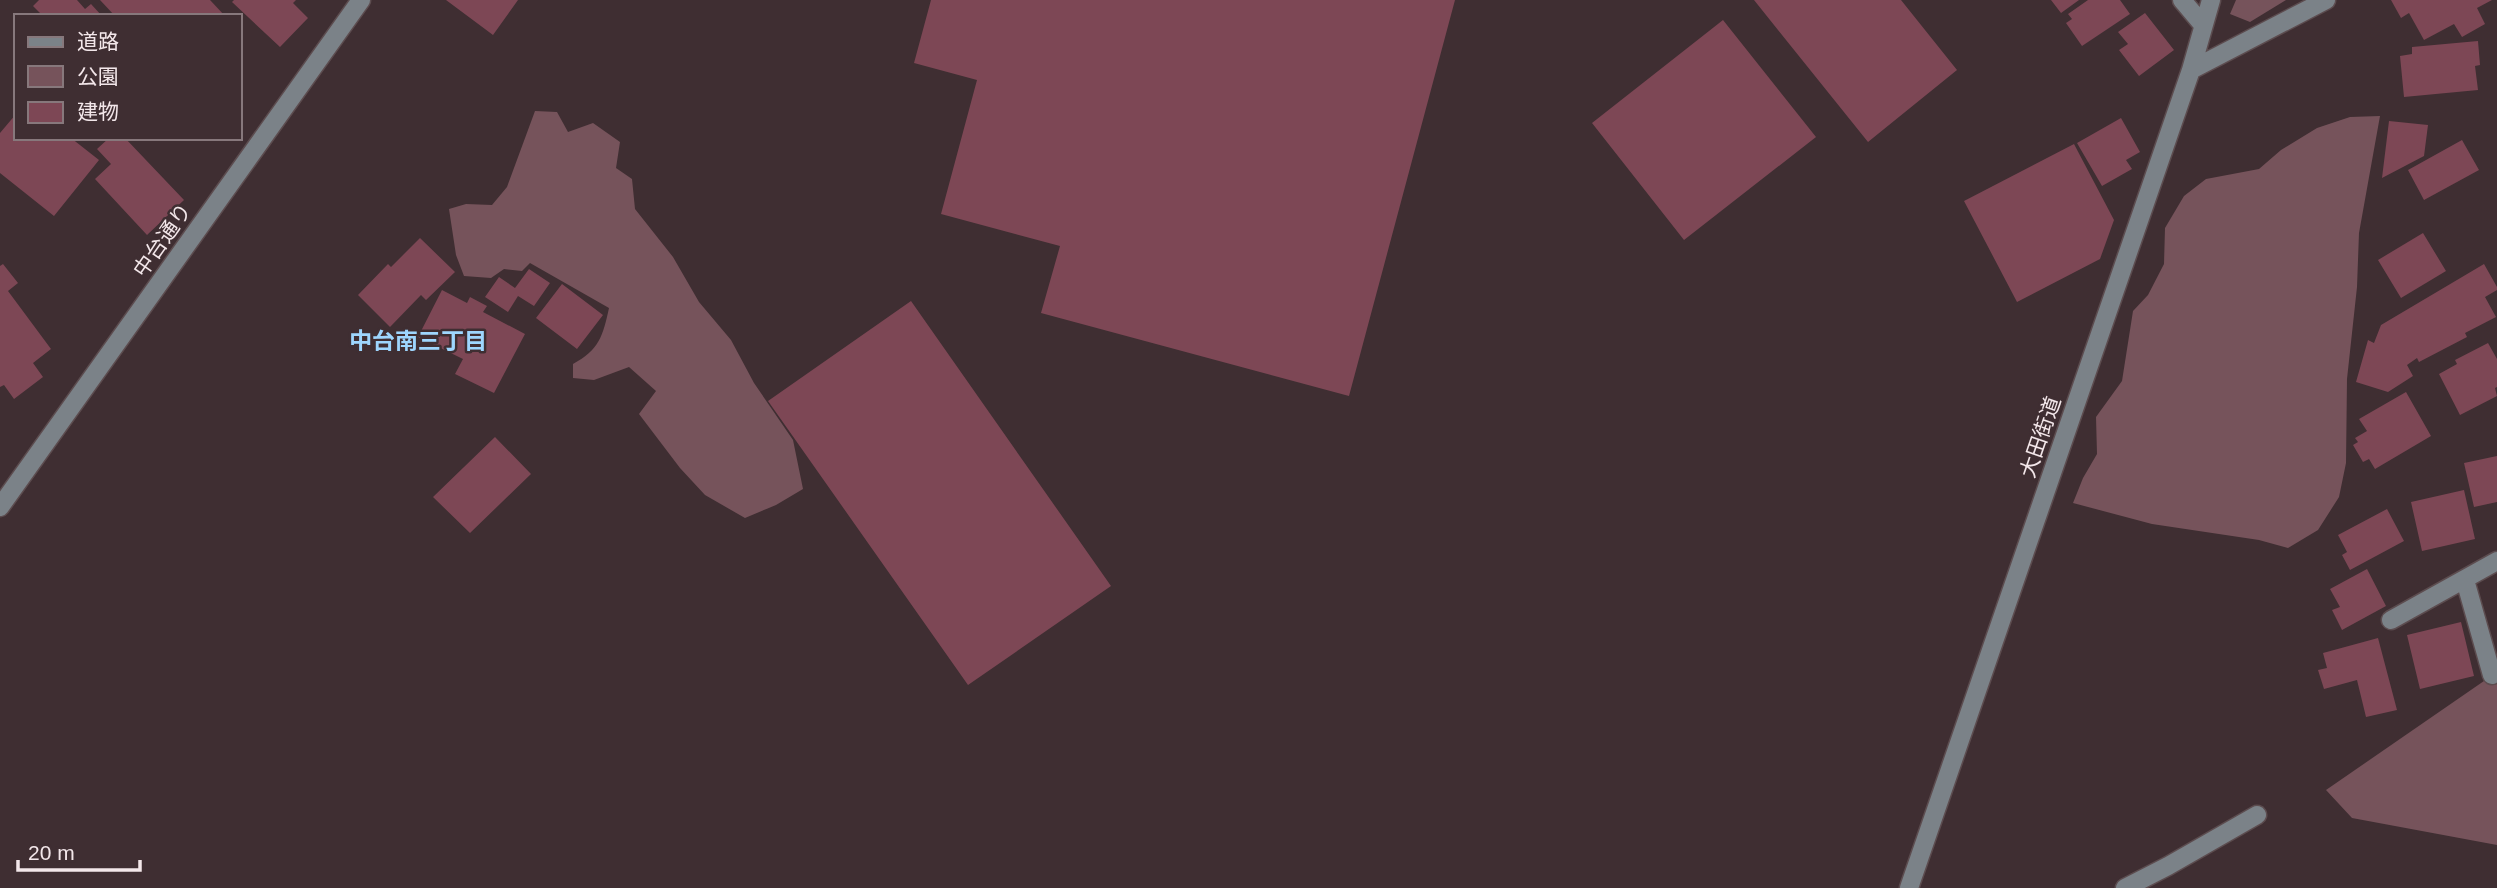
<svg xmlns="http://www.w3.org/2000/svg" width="2497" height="888" viewBox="0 0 2497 888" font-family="Arial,'Noto Sans JP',sans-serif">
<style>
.green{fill:#76535b}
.building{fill:#7d4755}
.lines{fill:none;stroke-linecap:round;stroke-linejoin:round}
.minor-casing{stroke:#5c4c4f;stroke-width:21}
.minor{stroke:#7b8288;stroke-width:18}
.labels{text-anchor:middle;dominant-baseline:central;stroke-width:5;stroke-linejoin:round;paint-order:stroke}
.street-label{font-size:21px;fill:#f3e7ea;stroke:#3f2e32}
.neighbourhood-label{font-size:23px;font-weight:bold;fill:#9ed6fe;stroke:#3f2e32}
</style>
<rect width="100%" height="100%" fill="#3f2e32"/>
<path class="green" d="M2236,0H2286L2250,22L2230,14Z
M535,111L557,112L568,132L593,123L620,142L616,168L632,179L635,209L673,257L699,302L731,340L754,383L793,440L803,489L776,505L745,518L705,495L680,468L639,414L656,391L629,367L594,380L573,378V364C599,350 603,336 609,308L530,263L522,271L504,269L491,278L464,276L456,255L449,209L466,204L492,205L507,187Z
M2380,116L2359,233L2357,287L2347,379L2346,463L2339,497L2318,530L2288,548L2259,540L2152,524L2073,503L2083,478L2097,454L2096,417L2122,381L2133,311L2148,295L2164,264L2165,228L2184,196L2206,179L2259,169L2281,150L2317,128L2350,117Z
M2497,672V845L2352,818L2326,790Z"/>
<path class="building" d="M39,0H77L85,9L91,4L102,16H43L33,6Z
M100,0H210L225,16H115Z
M234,0H296L293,3L308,18L280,47L232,2Z
M446,0H518L493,35Z
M931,0H1455L1349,396L1041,313L1060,246L941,214L977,80L914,63Z
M1754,0H1901L1957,70L1868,142Z
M2051,0H2079L2061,13Z
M2088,0H2120L2130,14L2082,46L2066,23L2072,19L2068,14Z
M2391,0H2492L2477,8L2485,24L2462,37L2454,24L2424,40L2409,13L2401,18Z
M2145,13L2174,50L2139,76L2119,50L2128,44L2118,32Z
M1723,20L1816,137L1684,240L1592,123Z
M2478,41L2480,65L2475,66L2478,90L2404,97L2400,56L2412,54V47Z
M16,114V138H71L99,160L54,216L0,173V133Z
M2121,118L2140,152L2126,160L2132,169L2102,186L2077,143Z
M2389,121L2428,125L2424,156L2382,178Z
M109,138H125L184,200L147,235L95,179L111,164L97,149Z
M2462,140L2479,170L2424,200L2408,170Z
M2074,144L2114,220L2100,259L2017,302L1964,201Z
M2423,233L2446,271L2401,298L2378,260Z
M420,238L455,272L426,300L421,295L390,327L358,295L388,264L391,267Z
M3,264L18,283L8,291L51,349L33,363L43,377L14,399L4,385L0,387V266Z
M2484,264L2497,287V290L2485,297L2496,317L2465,333L2467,337L2419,362L2417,358L2407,365L2413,376L2388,392L2356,382L2368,340L2374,343L2381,325Z
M529,269L550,283L534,306L518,296L508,312L485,297L499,277L515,288Z
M562,284L603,315L577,349L536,318Z
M442,290L467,303L470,297L487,306L483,312L525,334L494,393L455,374L463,359L418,337Z
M911,301L1111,586L968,685L768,401Z
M2488,343L2497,359V387L2495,388L2497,396L2460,415L2439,374L2457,364L2455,360Z
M2406,392L2431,436L2375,469L2369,459L2363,462L2353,445L2358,442L2355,438L2367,431L2359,419Z
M495,437L531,474L470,533L433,497Z
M2497,456V502L2474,507L2464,463Z
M2464,490L2475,539L2422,551L2411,502Z
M2387,509L2404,541L2350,570L2342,555L2347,552L2338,535Z
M2367,569L2386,606L2342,630L2332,610L2340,607L2330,589Z
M2461,622L2474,676L2420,689L2407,635Z
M2378,638L2397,710L2366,717L2357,680L2324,689L2318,670L2327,668L2323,653Z"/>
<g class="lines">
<g class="minor-casing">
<path id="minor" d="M2182,0L2203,25
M2191,70L2326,0
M0,507L361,0
M2465,580L2492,675
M2391,620L2497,561
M1909,888L2191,70L2211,0
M2125,888L2168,866L2257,815"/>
</g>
<use href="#minor" class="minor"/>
</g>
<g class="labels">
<g class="street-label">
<text transform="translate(162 240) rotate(-55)">中台通り</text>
<text transform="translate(2040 437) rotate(-71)">大田街道</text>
</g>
<g class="neighbourhood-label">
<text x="418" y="341">中台南三丁目</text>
</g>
</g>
<rect x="14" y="14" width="228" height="126" fill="#3f2e32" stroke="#87787c" stroke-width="2"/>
<rect x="28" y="37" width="35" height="10" fill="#7b8288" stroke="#87787c" stroke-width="2"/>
<text x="77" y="49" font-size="21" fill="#f3e7ea">道路</text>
<rect x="28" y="66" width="35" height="21" fill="#76535b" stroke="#87787c" stroke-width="2"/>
<text x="77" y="84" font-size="21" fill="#f3e7ea">公園</text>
<rect x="28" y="102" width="35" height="21" fill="#7d4755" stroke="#87787c" stroke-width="2"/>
<text x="77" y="119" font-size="21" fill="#f3e7ea">建物</text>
<path d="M18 860v10h122v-10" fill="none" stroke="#f3e7ea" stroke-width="3.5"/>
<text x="28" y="860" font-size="21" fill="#f3e7ea" stroke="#3f2e32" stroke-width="5" paint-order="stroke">20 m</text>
</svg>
